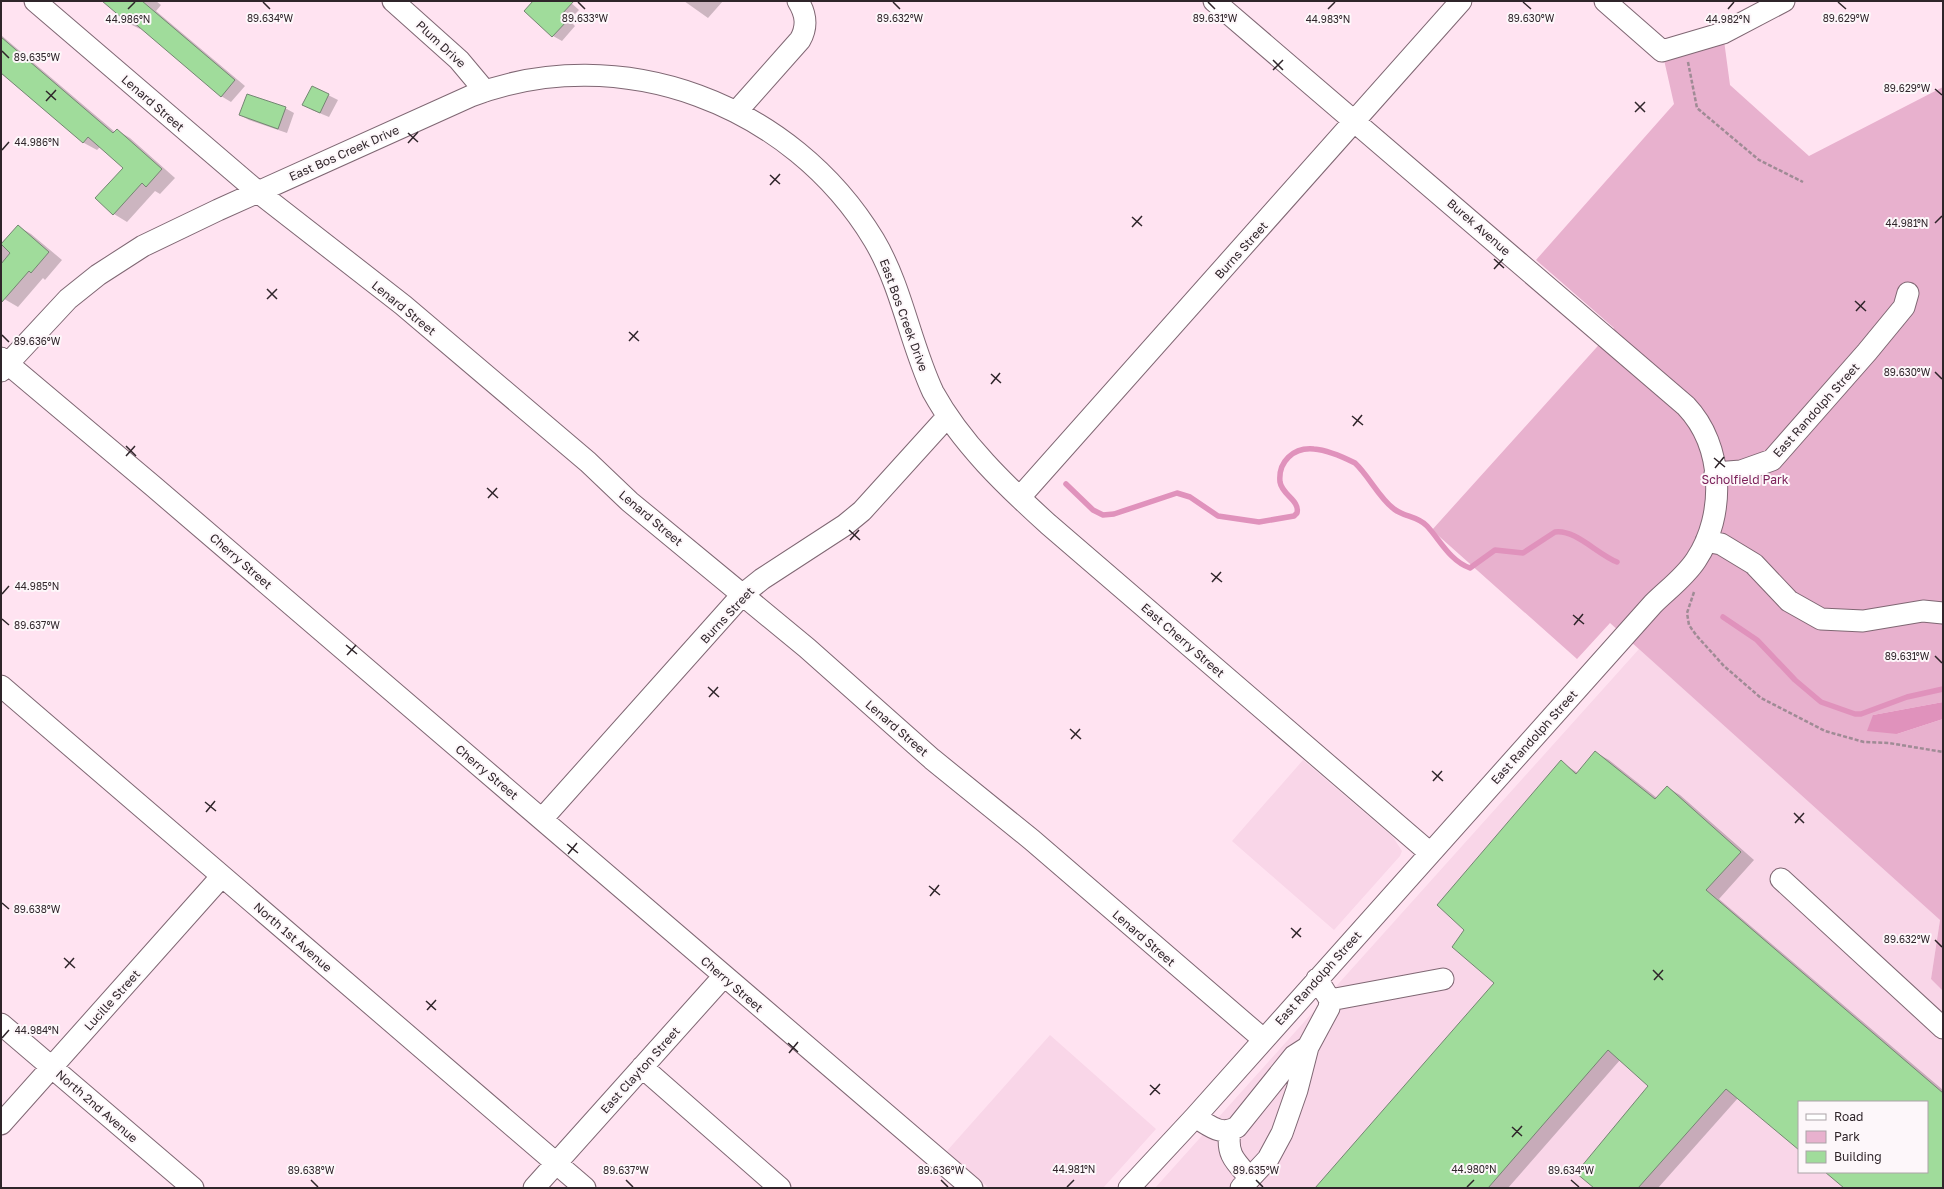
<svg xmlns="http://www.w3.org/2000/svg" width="1944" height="1189" viewBox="0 0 1944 1189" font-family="'Golos Text',sans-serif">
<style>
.built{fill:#f9d6e8;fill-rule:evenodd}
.green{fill:#e8b1ce}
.water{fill:#e092bc}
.shadow{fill:#0003}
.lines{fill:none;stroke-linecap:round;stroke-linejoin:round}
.stream{stroke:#e092bc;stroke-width:5.5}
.building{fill:#a0dc9b;stroke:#748672}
.minor-casing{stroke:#7f6773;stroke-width:23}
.path{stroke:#9f8b95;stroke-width:2.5;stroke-dasharray:4 2;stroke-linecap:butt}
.minor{stroke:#fff;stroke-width:21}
.ticks{fill:none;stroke:#2f252a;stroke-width:1.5}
.labels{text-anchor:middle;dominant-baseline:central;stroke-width:4;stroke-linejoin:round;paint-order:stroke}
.street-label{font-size:12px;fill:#2f252a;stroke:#fdf7fa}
.park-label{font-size:12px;fill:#7b215a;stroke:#fdf7fa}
.ticks-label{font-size:10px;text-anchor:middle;fill:#2f252a;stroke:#fdf7fa;stroke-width:4;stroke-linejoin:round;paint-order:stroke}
</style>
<rect width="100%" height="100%" fill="#ffe3f1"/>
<path class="built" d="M1639,649L1940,920L1931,979L1943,991V1188H1155ZM1799,1102H1927V1172H1799Z
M1303,760L1393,837L1402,851L1400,856L1334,930L1232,841Z
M1050,1035L1156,1129L1103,1188H989L946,1152Z"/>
<path class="green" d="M1723,33L1730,85L1809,156L1943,87V702L1873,715L1897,734L1943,719V991L1931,979L1940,920L1610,623L1577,659L1432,530L1614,328L1536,260L1674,104L1662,51Z"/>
<path class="water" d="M1943,702V719L1897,734L1867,731L1873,715Z"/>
<path class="shadow" d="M104,1H156L161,5L156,11L245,86L231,102L221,96L141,28L140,29L130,24Z
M535,1H569L579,10L569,20L575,26L562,41L553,36Z
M684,1H723L708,18Z
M1,35L115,132L117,130L130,138L175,178L160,194L155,191L127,222L114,214L124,168L100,147L97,150L84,143L1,73Z
M312,87L338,100L329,117L312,110Z
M285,108L294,113L287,133L249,120L240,115Z
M18,226L31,234L62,260L45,280L43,278L18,307L1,297V245Z
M1595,752L1609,760L1657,798L1667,787L1680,795L1754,860L1719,899L1943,1090V1188H1845L1826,1172H1927V1102H1799V1149L1738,1098L1658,1188H1595L1650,1086L1620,1060L1508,1188H1316L1495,983L1561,762L1578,773Z"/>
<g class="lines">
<path class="stream" d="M1066,484L1093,510L1103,515L1114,514L1177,493L1190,497L1218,516L1259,522L1294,516L1297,513C1300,500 1282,495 1280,482C1278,462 1293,447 1314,449C1328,450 1343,457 1355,463C1369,476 1379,498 1394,509C1404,517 1418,516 1427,526C1440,540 1450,561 1470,568L1495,550L1523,553L1555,532C1575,529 1597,554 1617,562
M1723,617L1757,640L1795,680L1821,702L1855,714H1861L1907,697L1943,689"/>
</g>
<path class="building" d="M102,1H142L235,80L221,97L132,21L129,24Z
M533,1H574L561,15L567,21L552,37L524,11Z
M1,37L113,133L117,129L162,169L146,187L142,183L113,215L95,198L123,168L88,137L83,143L1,73Z
M312,86L329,94L320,113L302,105Z
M247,94L286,107L278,129L239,115Z
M18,225L49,252L31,273L29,271L1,303V264L10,253L1,244Z
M1595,751L1655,799L1667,786L1741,852L1706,890L1943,1093V1188H1844L1825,1172H1927V1102H1799V1150L1726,1089L1638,1188H1594L1576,1173L1648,1086L1608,1050L1488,1188H1315L1494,983L1452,947L1464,930L1437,905L1561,760L1576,774Z"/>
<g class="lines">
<g class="minor-casing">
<path id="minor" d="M35,1L258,192L403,305L588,462L630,502L807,648L932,759L1032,840L1263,1039
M393,1L459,60L485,91
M1605,1L1662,51L1723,33L1784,1
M737,111L800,40C808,26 806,14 798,1
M1,358L153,486L972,1188
M1,371L68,299L98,275L143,246L218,210L471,96C621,39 792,104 874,240C902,287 910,343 933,392C961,443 1006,486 1048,524L1430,853
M1715,473L1741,471L1772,460L1867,352L1904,307L1908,293
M1020,497L1461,1
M1706,541L1721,544L1754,564L1789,601L1821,619L1863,621L1923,611L1943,613
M1,686L585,1188
M542,819L742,595L762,579L845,525L862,511L948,416
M1781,879L1943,1028
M1330,1000L1443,979
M1,1024L193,1188
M642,1067L780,1188
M1195,1117C1209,1125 1221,1137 1237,1127L1294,1056L1308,1047
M1,1124L222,876
M1230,1132C1226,1155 1236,1162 1250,1178
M534,1188L724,976
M1129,1188L1195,1117L1653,604C1667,590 1685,577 1696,560C1726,515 1724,446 1686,406L1214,1
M1241,1188L1268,1159L1282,1133L1297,1090L1308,1047L1329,1008L1330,1000L1317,979"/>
</g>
<path class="path" d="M1688,62L1697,108L1759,160L1803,182
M1694,592L1687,613L1689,625L1696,635L1724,666L1761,698L1825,731L1864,742L1889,743L1943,752"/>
<use href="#minor" class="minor"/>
</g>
<path class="ticks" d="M263,2L270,9M578,2L585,9M893,2L900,9M1208,2L1215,9M1523,2L1531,9M1838,2L1846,9M128,9L135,2M1328,9L1335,2M1728,9L1734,2M2,51L9,58M1273,60L1283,70M1273,70L1283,60M1935,89L1942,95M46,91L56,100M46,101L56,90M1635,102L1645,112M1635,112L1645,102M408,133L418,142M408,143L418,132M2,150L9,142M770,175L780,184M770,185L780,174M1132,217L1142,226M1935,223L1942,216M1132,227L1142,216M1494,259L1504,268M1494,269L1503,259M267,289L277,299M267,299L277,289M1855,301L1866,311M1856,311L1865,301M629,332L639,341M2,335L9,342M629,341L638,331M1935,372L1942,379M991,374L1001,383M991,384L1000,373M1352,416L1363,425M1353,426L1362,415M126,446L136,456M126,456L135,446M1714,458L1725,467M1715,468L1724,457M487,488L498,498M488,498L497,488M849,530L860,540M850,540L859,530M1211,573L1222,582M1212,582L1221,572M2,594L9,586M1573,615L1584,624M2,619L9,625M1574,625L1583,614M346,645L357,654M347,655L356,645M1935,656L1942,663M708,687L719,697M709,697L718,687M1070,729L1081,739M1071,739L1080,729M1432,771L1443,781M1433,781L1442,771M205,802L216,811M206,812L215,801M1794,813L1804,823M1795,823L1804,813M567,844L578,853M568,854L577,843M929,886L940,895M930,896L939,885M2,903L9,909M1291,928L1301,937M1292,938L1301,928M1935,940L1942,947M64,958L75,968M65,968L74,958M1653,970L1663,980M1654,980L1663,970M426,1001L436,1010M427,1010L436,1000M2,1038L9,1030M788,1043L798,1052M789,1053L798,1042M1150,1085L1160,1094M1150,1095L1160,1084M1512,1127L1522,1136M1512,1137L1522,1126M311,1180L318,1187M626,1180L633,1187M941,1180L948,1187M1256,1180L1263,1187M1571,1180L1579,1187M1067,1187L1074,1180M1467,1187L1474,1180"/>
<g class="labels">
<g class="street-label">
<text transform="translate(441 44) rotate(43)">Plum Drive</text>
<text transform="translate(153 103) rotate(41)">Lenard Street</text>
<text transform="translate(344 153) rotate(-24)">East Bos Creek Drive</text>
<text transform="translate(1479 227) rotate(41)">Burek Avenue</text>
<text transform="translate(1241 250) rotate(-48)">Burns Street</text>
<text transform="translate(404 308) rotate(39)">Lenard Street</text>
<text transform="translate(904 315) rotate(70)">East Bos Creek Drive</text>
<text transform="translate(1816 410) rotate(-48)">East Randolph Street</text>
<text transform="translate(651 518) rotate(40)">Lenard Street</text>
<text transform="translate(241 561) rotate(41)">Cherry Street</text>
<text transform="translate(727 615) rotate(-47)">Burns Street</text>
<text transform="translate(1183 640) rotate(41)">East Cherry Street</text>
<text transform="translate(897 728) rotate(41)">Lenard Street</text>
<text transform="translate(1534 737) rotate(-48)">East Randolph Street</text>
<text transform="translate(487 772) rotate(40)">Cherry Street</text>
<text transform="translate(293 937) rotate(41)">North 1st Avenue</text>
<text transform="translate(1144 938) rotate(41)">Lenard Street</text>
<text transform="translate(1318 978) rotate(-48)">East Randolph Street</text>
<text transform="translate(732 984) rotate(41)">Cherry Street</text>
<text transform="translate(112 1000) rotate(-48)">Lucille Street</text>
<text transform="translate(640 1070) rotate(-48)">East Clayton Street</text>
<text transform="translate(97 1106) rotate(41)">North 2nd Avenue</text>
</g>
<g class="park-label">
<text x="1745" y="479">Scholfield Park</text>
</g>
</g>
<g class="ticks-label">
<text x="270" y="22">89.634°W</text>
<text x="585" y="22">89.633°W</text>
<text x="900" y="22">89.632°W</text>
<text x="1215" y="22">89.631°W</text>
<text x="1531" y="22">89.630°W</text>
<text x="1846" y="22">89.629°W</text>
<text x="128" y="23">44.986°N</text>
<text x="1328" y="23">44.983°N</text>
<text x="1728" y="23">44.982°N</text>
<text x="37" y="61">89.635°W</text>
<text x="1907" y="92">89.629°W</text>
<text x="37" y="146">44.986°N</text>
<text x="1907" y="227">44.981°N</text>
<text x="37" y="345">89.636°W</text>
<text x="1907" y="376">89.630°W</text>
<text x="37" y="590">44.985°N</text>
<text x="37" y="629">89.637°W</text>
<text x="1907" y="660">89.631°W</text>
<text x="37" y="913">89.638°W</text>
<text x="1907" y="943">89.632°W</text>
<text x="37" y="1034">44.984°N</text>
<text x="1074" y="1173">44.981°N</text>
<text x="1474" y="1173">44.980°N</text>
<text x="311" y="1174">89.638°W</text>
<text x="626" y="1174">89.637°W</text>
<text x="941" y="1174">89.636°W</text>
<text x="1256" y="1174">89.635°W</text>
<text x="1571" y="1174">89.634°W</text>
</g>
<rect width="1944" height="1189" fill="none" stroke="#2f252a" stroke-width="4"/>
<rect x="1798" y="1101" width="130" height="72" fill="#fdf7fa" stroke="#aba3a7"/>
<rect x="1806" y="1114" width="20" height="6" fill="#ffffff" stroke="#aba3a7"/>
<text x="1834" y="1121" font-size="12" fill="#2f252a">Road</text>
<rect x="1806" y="1131" width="20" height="12" fill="#e8b1ce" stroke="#aba3a7"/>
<text x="1834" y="1141" font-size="12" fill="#2f252a">Park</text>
<rect x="1806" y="1151" width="20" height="12" fill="#a0dc9b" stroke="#aba3a7"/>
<text x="1834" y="1161" font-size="12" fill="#2f252a">Building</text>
</svg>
